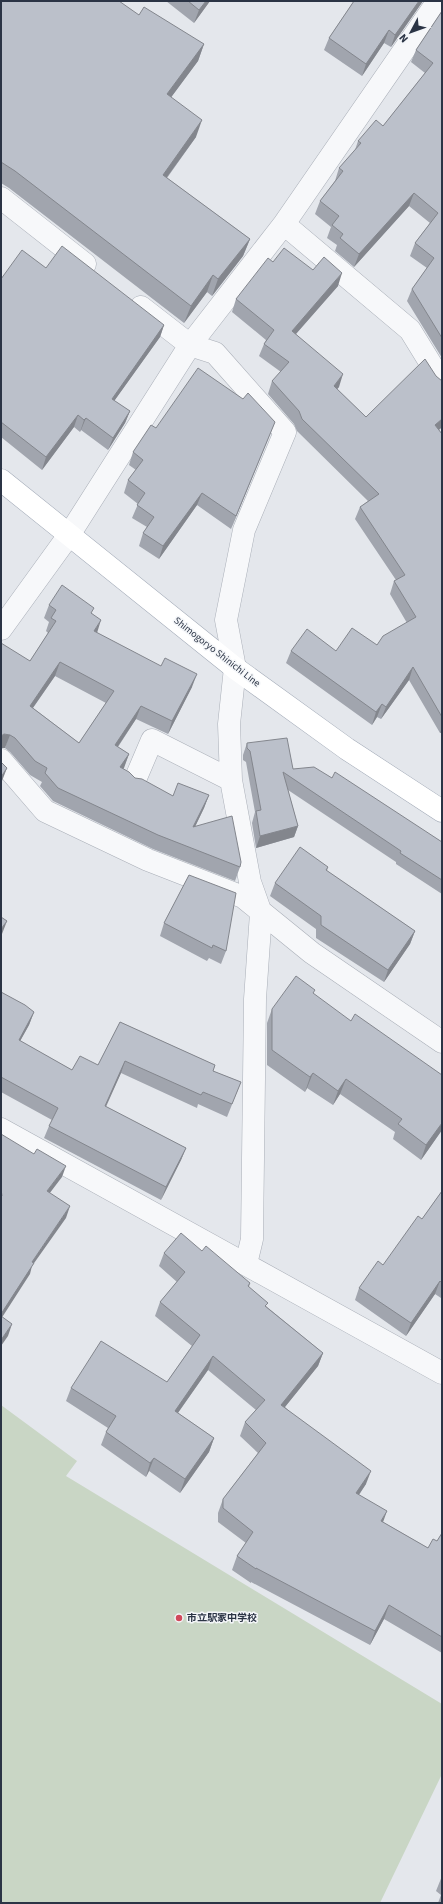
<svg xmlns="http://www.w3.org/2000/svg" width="443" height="1904" viewBox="0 0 443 1904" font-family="'Source Sans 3','Noto Sans JP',sans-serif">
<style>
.green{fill:#c9d6c5}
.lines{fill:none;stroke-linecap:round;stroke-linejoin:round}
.minor-casing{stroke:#a9aeb7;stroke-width:23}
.major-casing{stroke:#a3abb8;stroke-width:23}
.minor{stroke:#f7f8fa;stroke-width:22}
.major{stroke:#fff;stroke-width:22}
.wall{fill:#a1a5ae;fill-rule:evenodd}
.shaded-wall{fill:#83868d}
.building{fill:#bbc0ca;stroke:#83868d;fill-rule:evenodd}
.poi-dot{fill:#d1495b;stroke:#f4f6f9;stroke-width:1.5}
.labels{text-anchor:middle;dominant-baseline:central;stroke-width:3;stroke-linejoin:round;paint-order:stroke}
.street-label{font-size:10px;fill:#2b3445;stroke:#f4f6f9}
.poi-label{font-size:10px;font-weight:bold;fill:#2b3445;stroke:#f4f6f9;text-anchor:start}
</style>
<rect width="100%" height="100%" fill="#e4e7ec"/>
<path class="green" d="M1,1405L77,1461L66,1476L442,1704V1774L380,1903H1Z"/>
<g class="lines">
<g class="minor-casing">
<path id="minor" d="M1,198L85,264
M284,224L410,330L442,382
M141,307L190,345L215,353L285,432L244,530L226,620L235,668L229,724L231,780L250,882L261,913L255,999L252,1239L246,1264
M1,629L69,535L190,345L284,224L438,1
M1,760L45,811L148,860L243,897L312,953L442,1042
M135,780L152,740L231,780
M1,1129L442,1373"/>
</g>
<g class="major-casing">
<path id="major" d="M1,480L235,668L347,749L442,811"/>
</g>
<use href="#minor" class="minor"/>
<use href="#major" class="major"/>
</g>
<path class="wall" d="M1,1L139,15L204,44L198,61L171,97L196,137L167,178L250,239L243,256L212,296L207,292L184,323L9,188L1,183Z
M166,1H210L194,23Z
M354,1H423L391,47L384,43L362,76L324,50L329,38Z
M442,11V358L407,301L412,289L427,268L410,256L415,243L430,223L409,206L354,267L335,251L337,245L327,238L331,227L315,214L320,201L335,181L339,168L355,150L358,141L383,126L425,73L411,62L416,50Z
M273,262L313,270L338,286L296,334L339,387L337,389L366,417L436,376L441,381L442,427L439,430L442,434V732L440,733L409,680L381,719L377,717L372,725L286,663L291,651H336L377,645L407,623L390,594L394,581L396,580L355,519L360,507L368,501L297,431L294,424L268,394L272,381L281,372L259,356L264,344L266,340L232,312L236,299Z
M46,268L164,325L160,337L114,401L130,411L125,423L108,450L81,430L80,432L74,427L42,470L1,437V279Z
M275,422L231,529L197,505L159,559L139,546L143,533L147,527L132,518L138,504L124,493L128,480L136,470L129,465L133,452L156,428Z
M49,605L92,613L97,633L192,687L168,734L136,719L118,747L129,754L123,769L135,778L173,796L209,795L204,808L195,827L240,867L235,881L153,849L53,801L40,786L42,782L30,775L10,752L5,748L30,661L48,633L46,631L49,622L44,618ZM55,676L106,703L79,743L33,708Z
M247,743L293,769L332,778L442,842V894L396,864V862L288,790L298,826L294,837L256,848L252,823L255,812L246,762L243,760V755Z
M328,867L327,871L415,931L410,944L384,982L316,938V929L270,896L275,883Z
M189,875L226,951L221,964L209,958L207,961L160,936L164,923Z
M1,992L34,1012L29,1025L20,1041L72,1070L98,1065L120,1022L215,1065L213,1071L241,1082L227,1117L198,1104L197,1108L121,1073L106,1107L186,1148L181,1160L161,1200L44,1138L49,1126L52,1120L1,1092Z
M314,994L442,1130L421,1160L393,1139L395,1132L340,1094L333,1105L307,1088L305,1092L267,1065V1023L272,1009Z
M442,1191V1296L441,1298L435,1294L406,1336L355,1300L359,1288L383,1265L422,1219Z
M202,1251L250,1283L249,1287L267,1307L323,1353L318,1366L285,1407L366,1484L359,1495L383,1522L428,1548L437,1541L442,1533V1653L384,1619L370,1645L251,1582V1583L232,1570L237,1556L246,1543L218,1522V1513L223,1499L258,1453L240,1436L245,1422L256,1410L208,1370L178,1413L214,1438L209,1452L180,1493L149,1471L146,1477L101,1445L106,1432L108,1428L66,1401L71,1388L167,1382L192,1346L155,1316L160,1302L177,1282L159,1266L164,1253Z
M442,1876V1903H438L441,1895L436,1891Z"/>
<path class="shaded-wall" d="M206,1H210L194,23L199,10Z
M419,1H423L391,47L395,35Z
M389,30L384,43L362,76L366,64Z
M204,44L198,61L161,111L167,94Z
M202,120L196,137L156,192L163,175Z
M414,193L409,206L354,267L359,254Z
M250,239L243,256L212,296L218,279Z
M342,273L338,286L287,344L292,331Z
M213,275L207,292L184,323L191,306Z
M164,325L160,337L107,411L112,399Z
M343,374L339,387L329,398L334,386Z
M130,411L125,423L108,450L113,438Z
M78,415L74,427L42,470L46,457Z
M86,418L81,430L80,432L84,420Z
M442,419V427L431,437L435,425Z
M275,422L270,434L231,529L236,516Z
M202,493L197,505L159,559L163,546Z
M101,620L97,633L94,631Z
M60,662L55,676L25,719L30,706Z
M413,667L409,680L381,719L386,707Z
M197,674L192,687L168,734L172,721Z
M382,704L377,717L372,725L376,712Z
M141,706L136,719L110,758L115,745Z
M442,727V732L440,733Z
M4,734L10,735L5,748H1V736Z
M129,754L124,768L115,780L120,767Z
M7,768L2,781L1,782V777Z
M209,795L204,808L188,841L193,827Z
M298,826L294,837L256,848L260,836Z
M7,921L2,934L1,936V929Z
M415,931L410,944L384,982L388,970Z
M34,1012L29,1025L14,1052L19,1040Z
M125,1061L121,1073L100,1119L105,1106Z
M313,1073L307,1088L305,1092L310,1077Z
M346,1079L340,1094L333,1105L338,1091Z
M442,1123V1130L421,1160L426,1145Z
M186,1148L181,1160L161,1200L166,1187Z
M66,1166L62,1177L43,1202L47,1191Z
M70,1206L66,1218L32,1266L30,1274L1,1319V1314L32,1262Z
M440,1281L435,1294L406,1336L411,1323Z
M12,1324L8,1336L1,1346V1340Z
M323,1353L318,1366L276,1418L281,1405Z
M213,1356L208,1370L170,1424L175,1411Z
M214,1438L209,1452L180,1493L185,1479Z
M154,1458L149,1471L146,1477L150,1463Z
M371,1471L366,1484L351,1506L356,1493Z
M387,1511L382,1525L381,1521Z
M389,1605L384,1619L370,1645L375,1631Z"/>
<path class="building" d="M1,1H119L139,15L144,7L204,44L167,94L202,120L163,175L250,239L218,279L213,275L191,306L15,171L1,162Z
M188,1H206L199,10Z
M354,1H419L395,35L389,30L366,64L329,38Z
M442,11V338L412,289L434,258L415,243L438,213L414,193L359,254L340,238L343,234L332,225L339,216L320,201L343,171L339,168L361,143L358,141L376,120L383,126L433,63L416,50Z
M62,246L164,325L112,399L130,411L113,438L86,418L84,420L78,415L46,457L1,422V279L22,250L46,268Z
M284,248L313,270L324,257L342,273L292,331L343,374L334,386L366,417L425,359L436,376L442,381V419L435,425L442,434V717L413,667L386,707L382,704L376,712L291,651L307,629L336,651L352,628L377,645L383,636L416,617L394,581L405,575L360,507L379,494L302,419L299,411L272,381L289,362L264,344L274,330L236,299L268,258L273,262Z
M198,368L243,399L248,393L275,422L236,516L202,493L163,546L143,533L154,517L137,505L145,493L128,480L143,460L133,452L151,425L156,428Z
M62,585L94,608L91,613L101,620L94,631L161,666L165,658L197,674L172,721L141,706L115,745L129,754L120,767L129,772L135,778L142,779L173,796L178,783L209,795L193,827L232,816L241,862L240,867L158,835L58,788L45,773L47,768L35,761L15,738L10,735L4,734L1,736V643L30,661L56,621L51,618L56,610L49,605ZM60,662L114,691L79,743L30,706Z
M287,738L293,769L314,767L332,778L335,772L442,842V880L400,853L401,851L283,772L298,826L260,836L256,811L261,810L250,751L247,748V743Z
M1,762L7,768L1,777Z
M300,847L328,867L326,870L415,931L388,970L321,925V916L275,883Z
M189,875L236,893L226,951L213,945L212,948L164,923Z
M1,917L7,921L1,929Z
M296,976L315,990L313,993L351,1021L355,1014L442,1075V1123L426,1145L398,1124L402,1119L346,1079L338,1091L313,1073L310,1077L272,1050V1009Z
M1,992L25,1005L34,1012L19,1040L72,1070L80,1056L98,1065L120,1022L215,1065L213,1071L241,1082L232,1104L203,1092L201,1095L125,1061L105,1106L186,1148L166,1187L49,1126L58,1108L1,1077Z
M1,1134L34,1154L37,1149L66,1166L47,1191L70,1206L32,1262L34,1263L1,1314V1197L2,1196L1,1189Z
M442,1191V1283L440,1281L411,1323L359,1288L378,1261L383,1265L418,1216L422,1219Z
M181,1233L202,1251L206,1246L250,1283L248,1286L268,1303L265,1306L323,1353L281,1405L371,1471L356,1493L387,1511L381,1521L428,1548L433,1539L437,1541L442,1533V1637L389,1605L375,1631L256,1568V1569L237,1556L253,1532L223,1508V1499L266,1443L245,1422L265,1400L213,1356L175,1411L214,1438L185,1479L154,1458L150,1463L106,1432L116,1416L71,1388L101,1341L167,1382L200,1335L160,1302L185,1272L164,1253Z
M1,1316L12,1324L1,1340Z"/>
<circle class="poi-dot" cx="179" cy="1618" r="4"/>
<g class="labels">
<g class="street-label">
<text transform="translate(217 652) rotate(38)">Shimogoryo Shinichi Line</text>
</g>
<g class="poi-label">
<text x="187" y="1618">市立駅家中学校</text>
</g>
</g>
<rect width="443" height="1904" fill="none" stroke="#2b3445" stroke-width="4"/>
<g transform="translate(411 32) rotate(229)" stroke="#f4f6f9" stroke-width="3" paint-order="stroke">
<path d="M0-3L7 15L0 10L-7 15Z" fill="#2b3445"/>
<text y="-6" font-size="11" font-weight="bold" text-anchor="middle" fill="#2b3445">N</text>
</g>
</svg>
